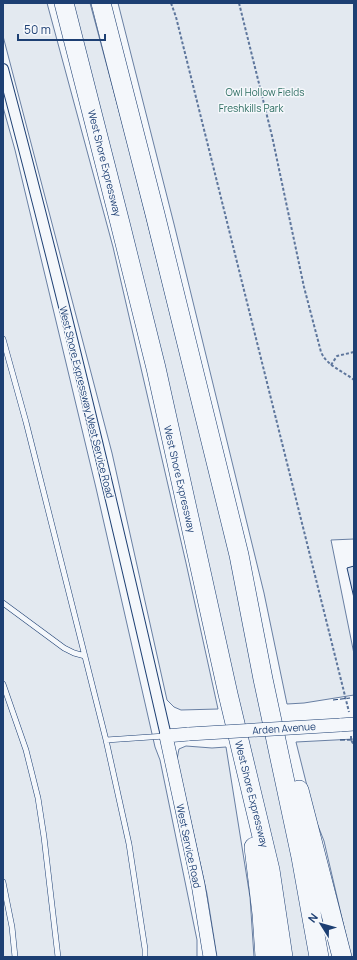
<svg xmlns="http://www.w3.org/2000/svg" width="357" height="960" viewBox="0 0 357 960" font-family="Manrope,sans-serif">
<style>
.green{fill:#e3e9f0;stroke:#687fa3}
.building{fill:#d5e0f0;stroke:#1d3f73}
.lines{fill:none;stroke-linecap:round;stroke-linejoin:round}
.service-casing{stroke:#1d3f73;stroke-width:6}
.minor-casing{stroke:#1d3f73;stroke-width:12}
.tertiary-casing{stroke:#1d3f73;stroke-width:14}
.motorway-casing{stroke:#1d3f73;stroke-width:20}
.path{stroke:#5e769c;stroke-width:2;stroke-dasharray:3 2;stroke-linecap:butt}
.service{stroke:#f4f7fb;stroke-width:5}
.minor{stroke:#f4f7fb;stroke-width:10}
.tertiary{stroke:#f4f7fb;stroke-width:13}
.motorway{stroke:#f4f7fb;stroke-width:19}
.tertiary-bridge-casing{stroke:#1d3f73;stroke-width:14;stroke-linecap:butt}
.tertiary-bridge{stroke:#f4f7fb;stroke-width:13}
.fence{stroke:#1d3f73;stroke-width:1;stroke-dasharray:5 2;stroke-linecap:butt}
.labels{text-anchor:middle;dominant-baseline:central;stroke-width:3;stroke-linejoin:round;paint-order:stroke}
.park-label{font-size:10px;fill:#2c6c60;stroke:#f4f7fb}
.street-label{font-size:10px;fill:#1d3f73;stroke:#f4f7fb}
</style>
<rect width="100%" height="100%" fill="#f4f7fb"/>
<path class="green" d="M3,3H47L113,247L186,563L218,709L181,710L174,707L167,700L112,453L3,36Z
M68,3H90L130,152L233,566L312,957H292Z
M118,3H354V539L331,540L354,654V695L304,703L287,704L264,593L174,224Z
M3,107L15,150L96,488L155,747L160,760L197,940V957H3Z
M354,739V957H351L324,841L315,818L296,742Z
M186,746L212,748L226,747L250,897L254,957H217L207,894L177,759L179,749Z"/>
<path class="building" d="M354,566V598L347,568Z"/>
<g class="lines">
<g class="service-casing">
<path id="service" d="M3,339L26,422L106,740L129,844L145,949V957
M3,603L64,648L74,653L85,656
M3,684L26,750L38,798L44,837L58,957
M106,740L165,736
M3,882L12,927L15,957"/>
</g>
<g class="minor-casing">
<path id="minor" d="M3,69C62,290 115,513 166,736"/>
</g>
<g class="tertiary-casing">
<path id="tertiary" d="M340,725L354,724
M189,734L166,736L198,884L210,957"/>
</g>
<g class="motorway-casing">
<path id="motorway" d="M64,3L120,223L156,368L228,694L270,870L283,957
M101,3L155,214L239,555L263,679L301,857L319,957
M299,790L342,957
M254,847L262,914L265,957"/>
</g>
<path class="path" d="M171,3L176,17L349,712
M239,3L272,136L304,287L321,352C327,366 343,371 354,380
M331,365L337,356L354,352
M351,736V740L354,745"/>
<use href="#service" class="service"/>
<use href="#minor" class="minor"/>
<use href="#tertiary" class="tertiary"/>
<use href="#motorway" class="motorway"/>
<g class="tertiary-bridge-casing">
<path id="tertiary-bridge" d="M189,734L340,725"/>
</g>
<use href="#tertiary-bridge" class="tertiary-bridge"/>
<path class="fence" d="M333,700L350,698
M340,740H354"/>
</g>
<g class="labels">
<g class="park-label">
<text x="265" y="92">Owl Hollow Fields</text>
<text x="251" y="108">Freshkills Park</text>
</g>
<g class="street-label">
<text transform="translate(105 163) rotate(76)">West Shore Expressway</text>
<text transform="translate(87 402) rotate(76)">West Shore Expressway West Service Road</text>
<text transform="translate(180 479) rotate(77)">West Shore Expressway</text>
<text transform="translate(284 728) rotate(-4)">Arden Avenue</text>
<text transform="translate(252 794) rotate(76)">West Shore Expressway</text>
<text transform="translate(189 846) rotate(78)">West Service Road</text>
</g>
</g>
<rect width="357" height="960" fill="none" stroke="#1d3f73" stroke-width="8"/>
<g transform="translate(321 924) rotate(307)" stroke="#f4f7fb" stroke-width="3" paint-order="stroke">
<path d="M0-3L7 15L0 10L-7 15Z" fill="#1d3f73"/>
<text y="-6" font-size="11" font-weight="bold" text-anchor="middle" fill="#1d3f73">N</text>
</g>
<path d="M18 34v6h87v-6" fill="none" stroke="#1d3f73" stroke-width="2"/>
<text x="24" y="34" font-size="12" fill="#1d3f73" stroke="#f4f7fb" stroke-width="3" paint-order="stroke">50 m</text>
</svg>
